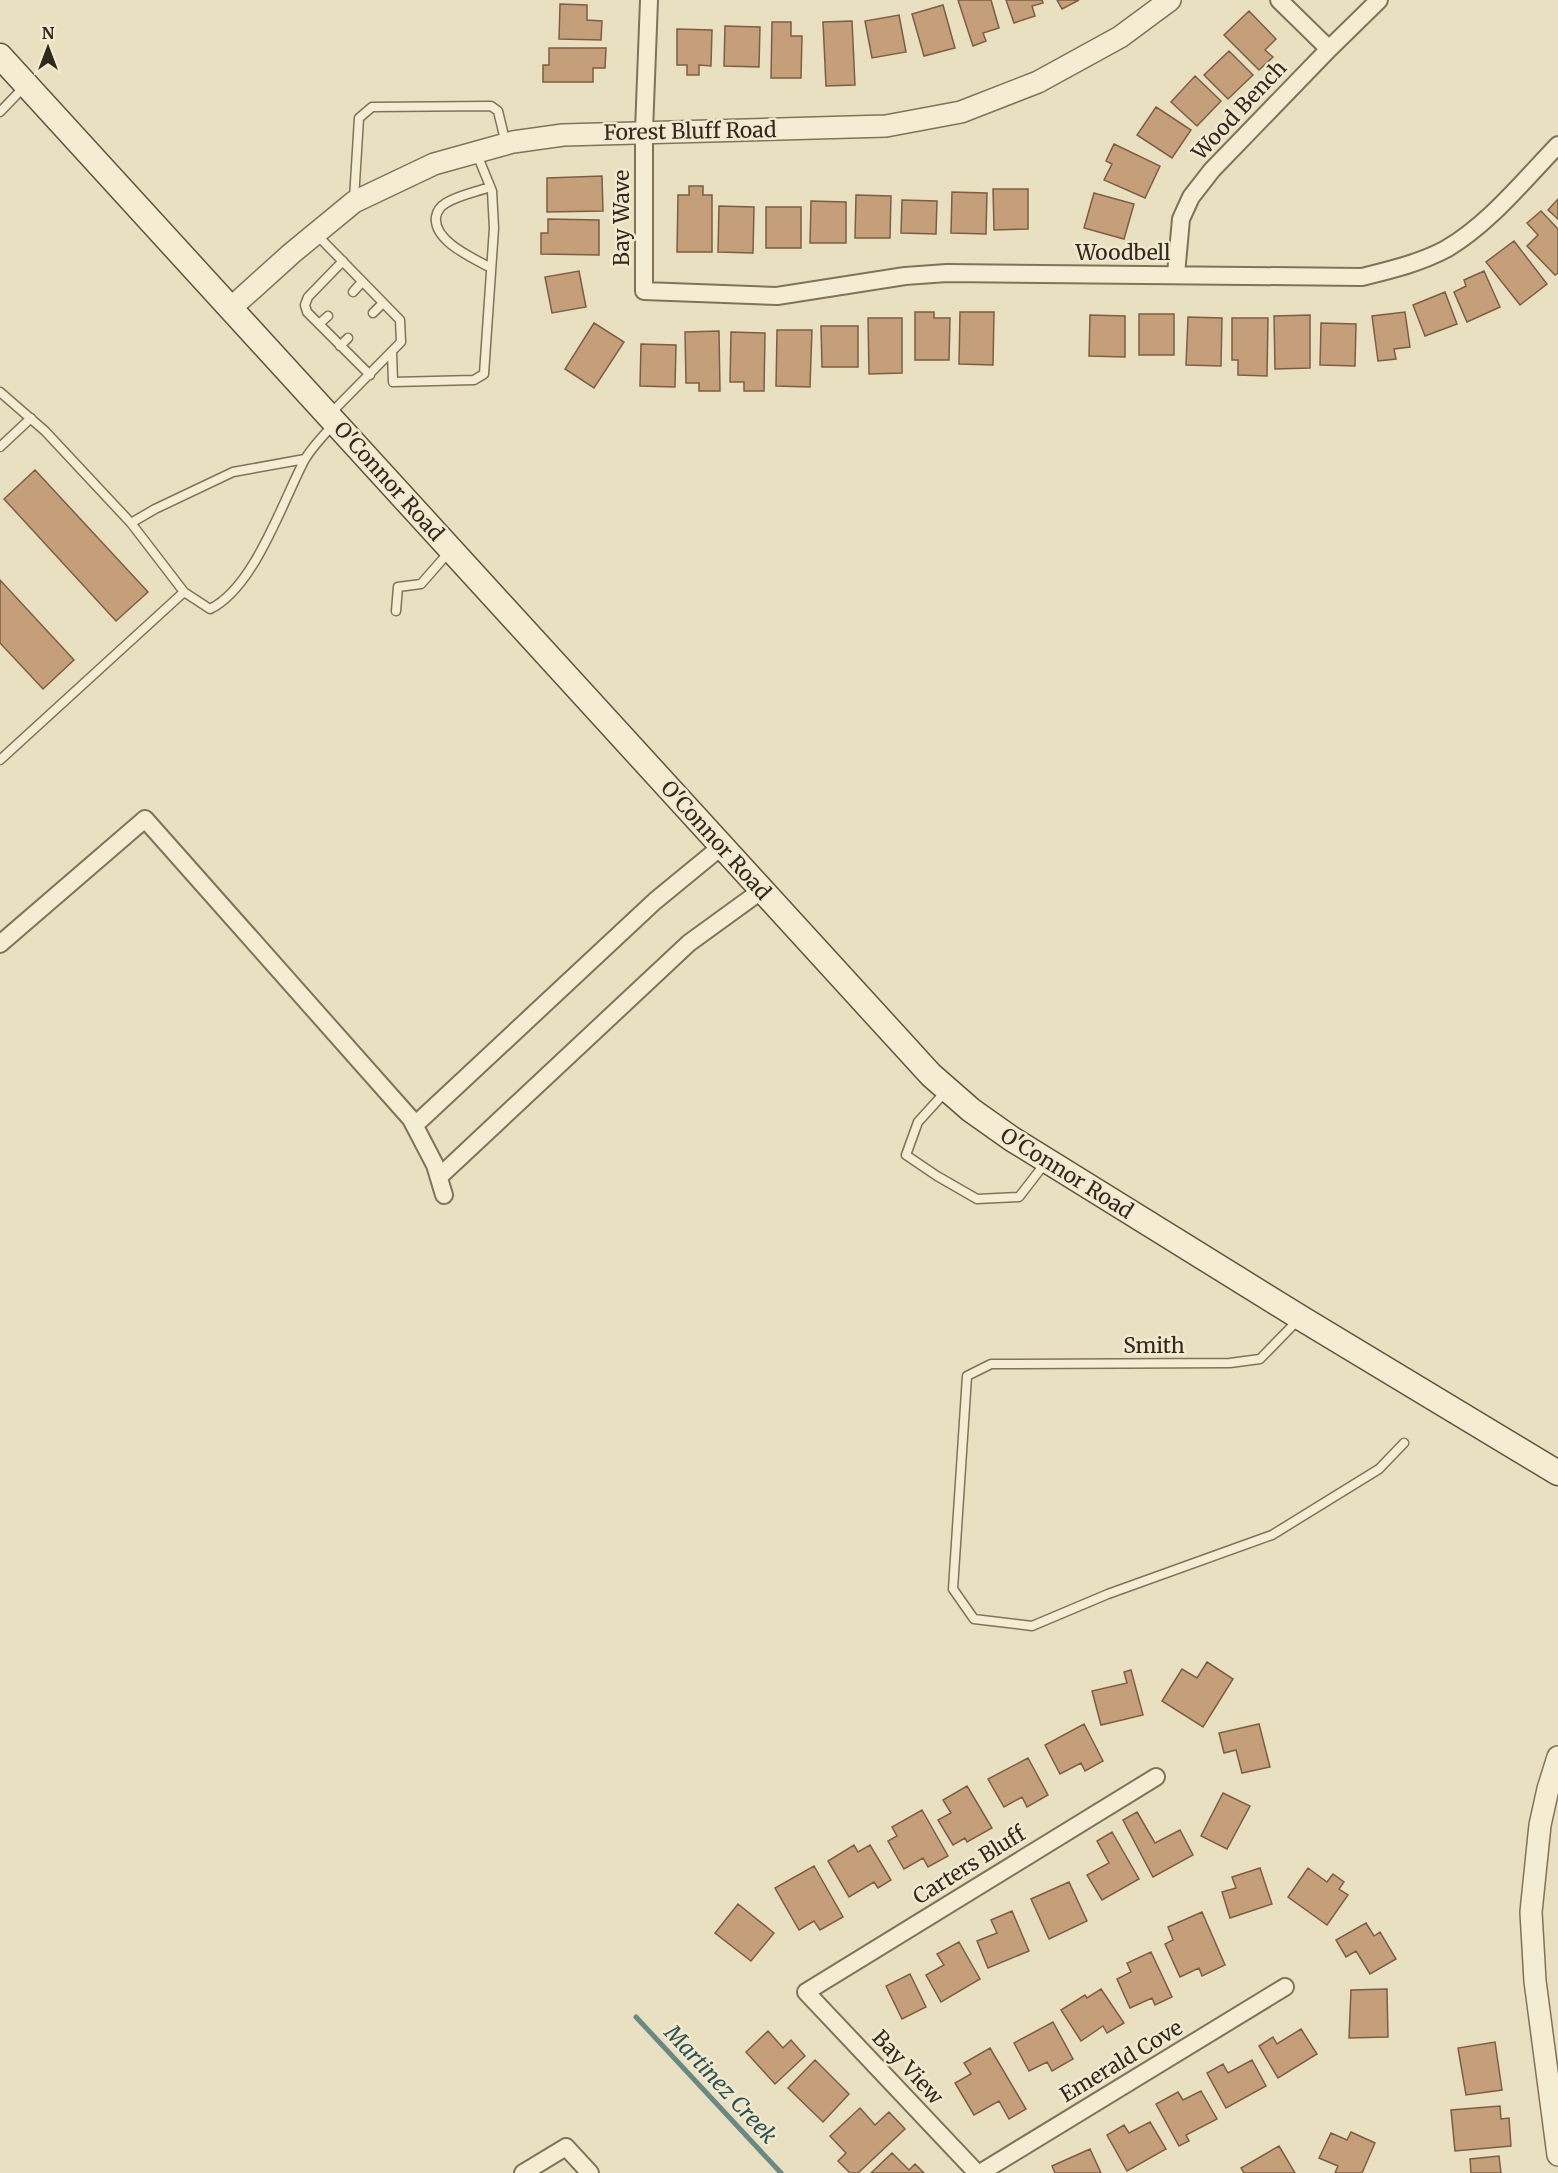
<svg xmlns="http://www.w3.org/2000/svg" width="1558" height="2173" viewBox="0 0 1558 2173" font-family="Merriweather,serif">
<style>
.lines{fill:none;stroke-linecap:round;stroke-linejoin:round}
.stream{stroke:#6b8984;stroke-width:5}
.building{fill:#c59e7a;stroke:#7e5e42;stroke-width:1.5}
.service-casing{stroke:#81725a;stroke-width:11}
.minor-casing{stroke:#81725a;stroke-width:20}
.tertiary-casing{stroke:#81725a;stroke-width:24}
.secondary-casing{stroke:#63533e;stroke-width:27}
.service{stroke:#f5edd3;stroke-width:8}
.minor{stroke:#f5edd3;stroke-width:16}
.tertiary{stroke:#f5edd3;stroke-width:21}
.secondary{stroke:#f5edd3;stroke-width:24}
.labels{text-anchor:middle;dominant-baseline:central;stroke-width:5;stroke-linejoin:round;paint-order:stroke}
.street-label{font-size:21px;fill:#32291d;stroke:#f2ead0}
.water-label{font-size:22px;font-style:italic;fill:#2e5151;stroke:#f2ead0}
</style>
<rect width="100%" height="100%" fill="#e9e0c1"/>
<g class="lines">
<path class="stream" d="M636,2017L781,2173"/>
</g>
<path class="building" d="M958,0H991L999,28L983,33L986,41L973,46Z
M1006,0H1042L1043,3L1032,6L1035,16L1014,23Z
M1057,0H1079L1062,9Z
M560,4L587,5V20L602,21L601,40L559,39Z
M943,5L955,48L924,56L912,14Z
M1249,11L1276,39L1265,50L1273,57L1259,70L1224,35Z
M899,15L906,52L872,58L865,21Z
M852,21L855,85L826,86L823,22Z
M772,22H791V36H802L801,78H771Z
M725,26L760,27L759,67L724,66Z
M677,29L712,30L711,66L699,65V75H687V65H677Z
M549,48H606L605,68H593V82H543V65H549Z
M1229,51L1253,75L1228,99L1204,75Z
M1195,76L1221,101L1197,126L1171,102Z
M1156,107L1191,130L1172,158L1137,135Z
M1114,144L1160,166L1145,198L1104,180L1112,164L1106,161Z
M602,176L603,211L547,212V178Z
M689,186H703V195H712V252H677L678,195H689Z
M993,189H1028V229L994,230Z
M952,192L987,193L986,234L951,233Z
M1094,193L1134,204L1124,239L1084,228Z
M856,195L891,196L890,238H855Z
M1558,199V219L1548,210Z
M902,200L937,201L936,234L901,233Z
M811,201L846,202V243H810Z
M719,206L754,207L753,253L718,252Z
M766,207H801V248H766Z
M1541,211L1558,229V273L1555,275L1527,246L1538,235L1527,223Z
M548,219L599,220V255L541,254V233H548Z
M1514,241L1547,284L1520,305L1486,262Z
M579,271L586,307L552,313L545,277Z
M1484,271L1500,307L1467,322L1454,292L1466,286L1464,280Z
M1445,292L1457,324L1425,336L1413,305Z
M915,312H934V318H950L949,360H915Z
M960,312H994L993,365L959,364Z
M1405,312L1410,347L1394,349L1396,359L1378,361L1372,316Z
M1139,314H1174V355H1139Z
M1090,315L1125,316V357L1089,356Z
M1310,315V368L1275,369L1274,316Z
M1188,317L1222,318L1221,366L1186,365Z
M868,318H902V373L869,374Z
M1232,318H1268L1267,376L1238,375V360H1232Z
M594,323L624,342L594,388L565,369Z
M1321,323L1356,324L1355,366L1320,365Z
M821,326H858V367H822Z
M777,330H812L810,387L776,386Z
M719,331L720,391H699V383H686L685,332Z
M731,332L765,333L764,391H744V382H730Z
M641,344L676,345L675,387L640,386Z
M35,470L148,592L116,621L4,499Z
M0,580L74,660L43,689L0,643Z
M1207,1662L1233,1679L1203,1727L1162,1701L1182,1669L1197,1678Z
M1131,1670L1143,1715L1101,1725L1092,1691L1127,1683L1124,1672Z
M1084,1724L1103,1761L1085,1771L1081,1763L1060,1774L1045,1745Z
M1259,1724L1270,1767L1242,1773L1236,1750L1224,1753L1219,1733Z
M1028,1758L1048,1795L1027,1807L1022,1797L1004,1807L988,1779Z
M967,1786L992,1828L967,1842L965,1838L953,1845L938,1820L951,1813L943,1800Z
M1223,1793L1250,1806L1227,1849L1201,1836Z
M922,1810L948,1856L928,1867L923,1858L904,1869L888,1841L897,1836L892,1827Z
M1137,1812L1155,1843L1180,1830L1193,1855L1153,1877L1123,1820Z
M1112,1832L1139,1879L1102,1900L1087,1875L1109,1863L1097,1841Z
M854,1845L858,1852L870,1845L891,1880L878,1888L874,1882L849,1897L828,1861Z
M814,1866L843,1917L820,1930L814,1921L799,1930L775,1888Z
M1260,1868L1272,1904L1230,1918L1222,1892L1236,1888L1232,1877Z
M1308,1868L1327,1882L1333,1874L1344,1882L1339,1889L1348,1895L1327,1925L1288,1897Z
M1069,1882L1087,1921L1049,1939L1031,1899Z
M738,1904L774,1933L751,1961L715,1933Z
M1012,1911L1029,1951L988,1968L977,1941L997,1933L991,1920Z
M1202,1912L1225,1965L1202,1976L1199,1968L1180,1977L1165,1944L1173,1940L1168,1927Z
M1366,1923L1374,1936L1380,1932L1396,1959L1370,1974L1356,1951L1346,1957L1336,1940Z
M959,1942L980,1979L941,2002L926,1975L944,1965L937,1954Z
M1151,1952L1172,1997L1155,2005L1152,1998L1130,2008L1117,1979L1131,1972L1127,1963Z
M910,1974L926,2007L902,2019L886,1986Z
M1101,1989L1124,2023L1107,2033L1103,2026L1081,2041L1061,2010L1085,1995L1087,1998Z
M1387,1989L1388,2037L1349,2038L1351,1990Z
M1053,2022L1073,2059L1052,2071L1047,2062L1029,2071L1014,2043Z
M1301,2029L1317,2054L1278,2078L1259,2046L1273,2037L1277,2044Z
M768,2031L783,2048L791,2040L805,2056L775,2084L746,2052Z
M1495,2042L1502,2090L1466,2095L1458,2048Z
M990,2048L1026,2109L1009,2119L999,2101L974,2115L955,2083L971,2074L964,2063Z
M815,2060L849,2094L823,2122L788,2088Z
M1252,2060L1266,2086L1226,2108L1207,2073L1223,2064L1228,2073Z
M1201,2091L1217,2119L1186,2135L1189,2141L1179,2146L1156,2104L1178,2092L1183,2100Z
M1500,2106L1501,2119L1509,2118L1511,2146L1455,2151L1451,2110Z
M860,2108L875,2125L889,2112L905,2129L858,2173H850L838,2161L846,2153L830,2136Z
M1150,2122L1166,2149L1127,2171L1107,2135L1124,2125L1129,2133Z
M1351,2132L1375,2143L1362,2173H1335L1338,2166L1319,2158L1331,2133L1347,2140Z
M1279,2146L1295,2173H1244L1241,2168Z
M1090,2149L1101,2173H1055L1052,2166Z
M892,2153L909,2170L915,2164L924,2173H871Z
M1499,2156L1501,2173H1471L1470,2159Z"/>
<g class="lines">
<g class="service-casing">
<path id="service" d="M0,112L26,85
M490,187C476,192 459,195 446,203C441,206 437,211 436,217C433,241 473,258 491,268
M354,199L359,118L372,107L491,106L498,111L506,144
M316,234L400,320L401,342L329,415
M343,261L308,297L305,305L307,312L370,375
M353,292L362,282
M373,313L383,303
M319,324L328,316
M340,346L348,338
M392,352L393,382L474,380L484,374L494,228L492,191L476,152
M0,392L45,431L131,523
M0,447L31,418
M305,459L233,472L155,509L131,523L184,592L210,609C254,588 282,503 304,461C311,448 323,436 333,425
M396,611L398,587L421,584L449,552
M0,760L184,592
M947,1090L918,1122L906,1155L937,1176L977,1199L1019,1197L1046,1162
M1300,1318L1260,1359L1230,1363L991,1364L967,1376L953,1589L974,1619L1032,1626L1108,1594L1272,1535L1379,1469L1404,1443"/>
</g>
<g class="minor-casing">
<path id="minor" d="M649,0L644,131V291L777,296L905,276L947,273L1362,277C1390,270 1420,263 1446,249C1488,225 1524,180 1558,145
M1279,0L1329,49
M1176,274L1181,219L1191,197L1212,170L1329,49L1379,0
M0,944L145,819L411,1119L435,1165L444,1195
M415,1125L655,901L722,846
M439,1177L689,943L762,890
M523,2173L566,2147L590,2173
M977,2173L806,1992L1156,1777
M980,2173L1285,1987"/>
</g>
<g class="tertiary-casing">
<path id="tertiary" d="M231,308L292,253L354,202L434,164L513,142L563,135L886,126L961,112L1038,82L1120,37L1170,0
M1558,1757L1548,1789L1540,1825L1531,1912L1535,1981L1558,2155"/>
</g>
<g class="secondary-casing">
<path id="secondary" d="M0,56L931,1075L971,1110L1012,1139L1301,1318L1558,1473"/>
</g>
<use href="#service" class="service"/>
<use href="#minor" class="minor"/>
<use href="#tertiary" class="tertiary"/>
<use href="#secondary" class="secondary"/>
</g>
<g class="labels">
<g class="street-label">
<text transform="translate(1239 110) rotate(-47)">Wood Bench</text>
<text transform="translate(690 131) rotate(-1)">Forest Bluff Road</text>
<text transform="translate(621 218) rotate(-90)">Bay Wave</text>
<text x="1123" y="252">Woodbell</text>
<text transform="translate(389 481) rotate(48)">O'Connor Road</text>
<text transform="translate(716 840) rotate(48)">O'Connor Road</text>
<text transform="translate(1067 1173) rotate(32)">O'Connor Road</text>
<text x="1154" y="1345">Smith</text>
<text transform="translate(969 1865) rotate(-32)">Carters Bluff</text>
<text transform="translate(1121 2061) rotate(-31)">Emerald Cove</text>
<text transform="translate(908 2067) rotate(47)">Bay View</text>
</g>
<g class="water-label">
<text transform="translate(721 2084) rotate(47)">Martinez Creek</text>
</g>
</g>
<g transform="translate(48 48)" stroke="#f2ead0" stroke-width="4.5" paint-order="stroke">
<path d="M0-4.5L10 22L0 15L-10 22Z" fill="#32291d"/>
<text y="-9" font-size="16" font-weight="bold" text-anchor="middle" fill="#32291d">N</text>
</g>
</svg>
